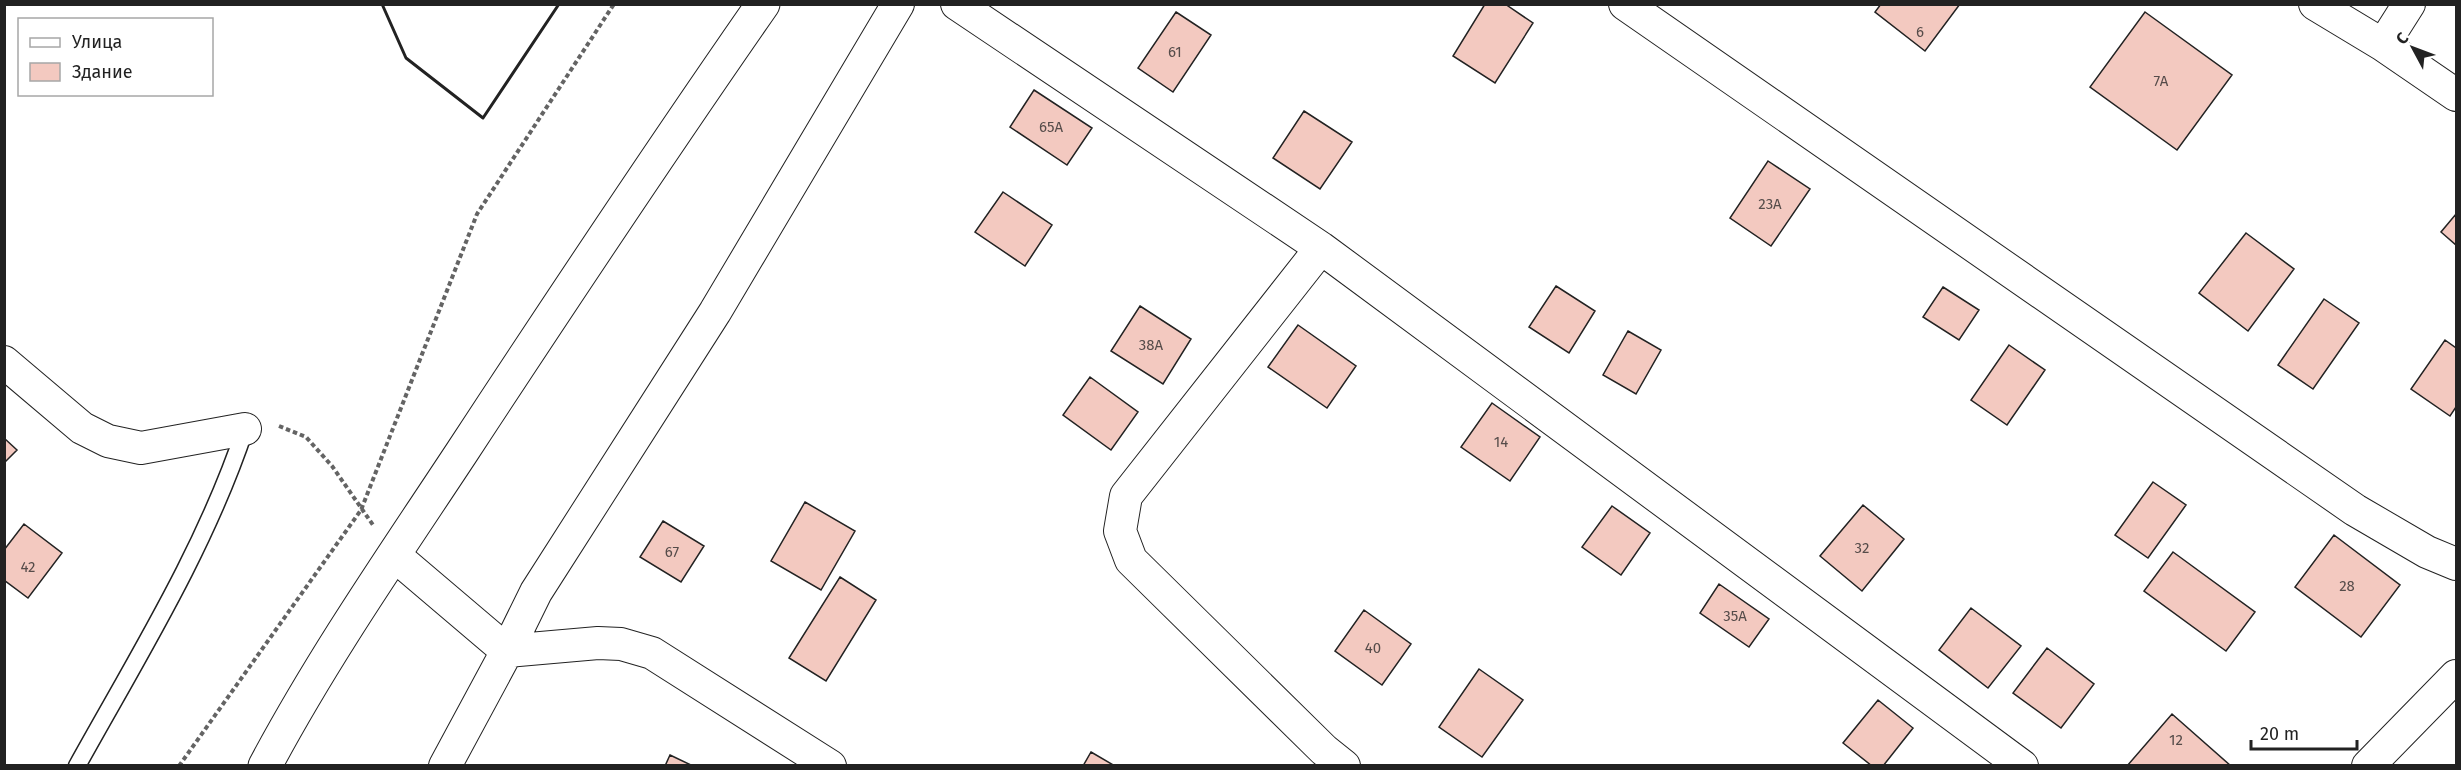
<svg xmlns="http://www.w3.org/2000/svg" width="2461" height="770" viewBox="0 0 2461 770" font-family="'Fira Sans',sans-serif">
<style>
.building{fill:#f3c9c0;stroke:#222;stroke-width:1.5}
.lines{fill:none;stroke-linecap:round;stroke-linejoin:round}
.service-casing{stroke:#222;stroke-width:19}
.minor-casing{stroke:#222;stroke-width:34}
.primary-casing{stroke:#222;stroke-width:35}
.path{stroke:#646464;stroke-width:4;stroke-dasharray:4.5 3;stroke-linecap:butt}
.service{stroke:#fff;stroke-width:16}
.minor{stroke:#fff;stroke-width:32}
.primary{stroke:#fff;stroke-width:33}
.wall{stroke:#222;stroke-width:3}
.labels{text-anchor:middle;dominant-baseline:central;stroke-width:4.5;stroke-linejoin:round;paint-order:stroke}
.number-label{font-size:15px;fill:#564c4a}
</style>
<rect width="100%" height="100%" fill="#fff"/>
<path class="building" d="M1485,4H1505L1533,23L1495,83L1453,56Z
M1881,4H1960L1925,51L1875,12Z
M1176,12L1211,35L1173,92L1138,68Z
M2145,12L2232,75L2177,150L2090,87Z
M1034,90L1092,128L1067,165L1010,127Z
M1304,111L1352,142L1320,189L1273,158Z
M1768,161L1810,189L1771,246L1730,218Z
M1003,192L1052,225L1025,266L975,232Z
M2456,214V245L2441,232Z
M2246,233L2294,269L2248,331L2199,293Z
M1556,286L1595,311L1569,353L1529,327Z
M1943,287L1979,310L1959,340L1923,317Z
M2324,299L2359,323L2313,389L2278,365Z
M1140,306L1191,339L1163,384L1111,351Z
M1298,325L1356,366L1327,408L1268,367Z
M1628,331L1661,350L1636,394L1603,375Z
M2445,340L2456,348V407L2450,416L2411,389Z
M2009,345L2045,370L2007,425L1971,400Z
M1090,377L1138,412L1111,450L1063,415Z
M1492,403L1540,437L1510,481L1461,447Z
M4,438L17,450L4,463Z
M2153,482L2186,505L2148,558L2115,535Z
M805,502L855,531L821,590L771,561Z
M1863,505L1904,539L1862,591L1820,556Z
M1612,506L1650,533L1621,575L1582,547Z
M663,521L704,546L681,582L640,557Z
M24,524L62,553L28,598L4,580V550Z
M2334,535L2400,585L2361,637L2295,587Z
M2173,552L2255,612L2226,651L2144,591Z
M840,577L876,600L826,681L789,658Z
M1719,584L1769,619L1749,647L1700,613Z
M1971,608L2021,646L1988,688L1939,650Z
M1364,610L1411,644L1382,685L1335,651Z
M2047,648L2094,684L2061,728L2013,693Z
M1479,669L1523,700L1482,757L1439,727Z
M1878,700L1913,728L1883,766H1872L1843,743Z
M2172,714L2231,766H2127Z
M1091,752L1115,766H1083Z
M670,755L693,766H665Z"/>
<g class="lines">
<g class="service-casing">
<path id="service" d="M77,766C138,656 205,549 245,429"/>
</g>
<g class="minor-casing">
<path id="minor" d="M957,4L1321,248L2022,766
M1625,4L2355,510L2427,552L2456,564
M2315,4L2383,45L2456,95
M2383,45L2409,4
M1321,248L1126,496L1120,531L1131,560L1324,750L1344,766
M4,362L82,428L108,441L141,448L245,429
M394,555L507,651L536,592L715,312L898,4
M445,766L507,651L598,643L621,644L652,653L830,766
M2368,766L2456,676"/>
</g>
<g class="primary-casing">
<path id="primary" d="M265,766C323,657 394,555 462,452C561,301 660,152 763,4"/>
</g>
<path class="path" d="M279,426L306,437L332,466L373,525
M179,766L361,510L477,214L614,4"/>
<use href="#service" class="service"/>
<use href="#minor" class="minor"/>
<use href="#primary" class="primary"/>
<path class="wall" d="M382,4L406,58L483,118L559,4"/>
</g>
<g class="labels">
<g class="number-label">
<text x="1920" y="32">6</text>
<text x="1175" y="52">61</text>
<text x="2161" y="81">7А</text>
<text x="1051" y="127">65А</text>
<text x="1770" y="204">23А</text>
<text x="1151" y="345">38А</text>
<text x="1501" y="442">14</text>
<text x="1862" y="548">32</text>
<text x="672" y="552">67</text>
<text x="28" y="567">42</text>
<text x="2347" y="586">28</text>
<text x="1735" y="616">35А</text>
<text x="1373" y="648">40</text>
<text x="2176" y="740">12</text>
</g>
</g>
<rect width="2461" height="770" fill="none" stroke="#222222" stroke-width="12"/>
<rect x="18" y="18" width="195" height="78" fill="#ffffff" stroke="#a7a7a7" stroke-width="1.5"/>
<rect x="30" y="38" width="30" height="9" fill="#ffffff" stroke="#a7a7a7" stroke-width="1.5"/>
<text x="72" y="48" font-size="18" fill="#222222">Улица</text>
<rect x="30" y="63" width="30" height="18" fill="#f3c9c0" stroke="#a7a7a7" stroke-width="1.5"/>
<text x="72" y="78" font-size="18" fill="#222222">Здание</text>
<g transform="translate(2413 48) rotate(311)" stroke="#ffffff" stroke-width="4.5" paint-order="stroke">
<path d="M0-4.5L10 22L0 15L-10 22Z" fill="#222222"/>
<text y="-9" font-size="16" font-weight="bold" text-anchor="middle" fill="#222222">С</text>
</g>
<path d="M2251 740v9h106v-9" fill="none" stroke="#222222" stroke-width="3"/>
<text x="2260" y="740" font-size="18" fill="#222222" stroke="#ffffff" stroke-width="4.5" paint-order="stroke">20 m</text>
</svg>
